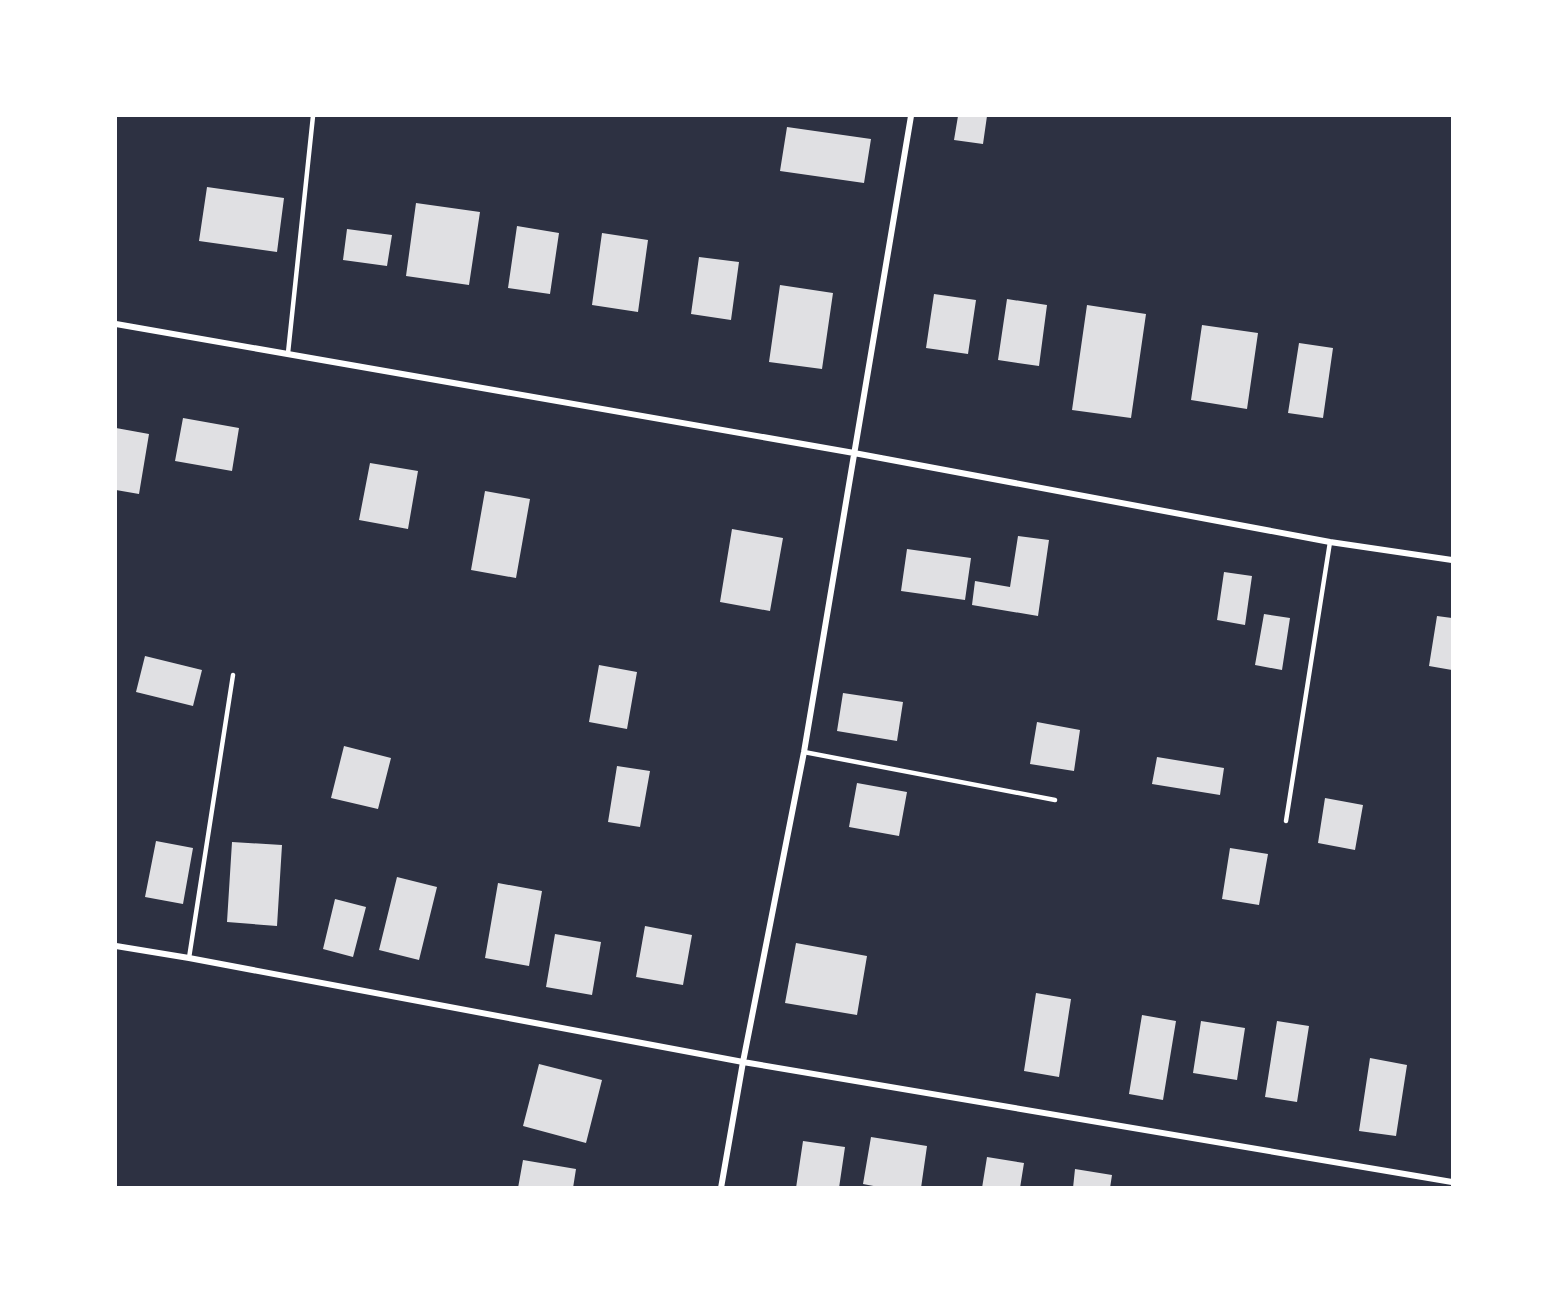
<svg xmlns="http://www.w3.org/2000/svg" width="1568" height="1303" viewBox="0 0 1568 1303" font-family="Ubuntu,sans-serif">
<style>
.building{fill:#e0e0e3}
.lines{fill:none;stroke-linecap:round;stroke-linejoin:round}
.service{stroke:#fff;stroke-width:4.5}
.minor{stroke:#fff;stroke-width:6}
</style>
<rect width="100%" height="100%" fill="#2d3142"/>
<path class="building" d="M958,116H987L983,144L954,140Z
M787,127L871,139L864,183L780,171Z
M207,187L284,198L277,252L199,241Z
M416,203L480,212L469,285L406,276Z
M517,226L559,233L550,294L508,288Z
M347,229L392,235L387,266L343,260Z
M602,233L648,240L638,312L592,305Z
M699,257L739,262L731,320L691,314Z
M780,285L833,293L822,369L769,362Z
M934,294L976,300L968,354L926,348Z
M1007,299L1047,305L1039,366L998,360Z
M1087,305L1146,314L1131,418L1072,410Z
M1202,325L1258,333L1247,409L1191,400Z
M1299,343L1333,348L1323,418L1288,413Z
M183,418L239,428L232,471L175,461Z
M116,428L149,434L139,494L116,490Z
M370,463L418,471L408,529L359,520Z
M485,491L530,499L516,578L471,570Z
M732,529L783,538L770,611L720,602Z
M1018,536L1049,540L1038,616L972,605L975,581L1010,587Z
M907,549L971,558L965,600L901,591Z
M1224,572L1252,576L1245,625L1217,620Z
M1264,614L1290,618L1282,670L1255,665Z
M1437,616L1452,618V670L1429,666Z
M145,656L202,670L193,706L136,692Z
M599,665L637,672L627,729L589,722Z
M843,693L903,702L897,741L837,731Z
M1037,722L1080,730L1074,771L1030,764Z
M344,746L391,758L378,809L331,798Z
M1157,757L1224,768L1220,795L1152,784Z
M617,766L650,771L640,827L608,822Z
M857,783L907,792L899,836L849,827Z
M1325,798L1363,805L1355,850L1318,843Z
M156,841L193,848L183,904L145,897Z
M232,842L282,845L277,926L227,922Z
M1230,848L1268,854L1259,905L1222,899Z
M397,877L437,887L419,960L379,950Z
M498,883L542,891L529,966L485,958Z
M335,899L366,907L353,957L323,949Z
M645,926L692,935L683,985L636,977Z
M555,934L601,942L592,995L546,987Z
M796,943L867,956L857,1015L785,1003Z
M1036,993L1071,999L1059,1077L1024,1071Z
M1142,1015L1176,1021L1163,1100L1129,1094Z
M1201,1021L1245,1028L1237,1080L1193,1073Z
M1277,1021L1309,1026L1297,1102L1265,1097Z
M1370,1058L1407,1065L1396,1136L1359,1131Z
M539,1064L602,1080L586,1143L523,1126Z
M871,1137L927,1146L921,1188H884L863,1184Z
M803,1141L845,1147L839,1188H796Z
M987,1157L1024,1163L1020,1188H982Z
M523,1160L576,1169L573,1188H518Z
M1075,1169L1112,1175L1110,1188H1073Z"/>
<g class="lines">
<path class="service" d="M288,353L313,116
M804,752L1055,800
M1286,821L1330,542
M189,958L233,675"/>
<path class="minor" d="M116,324L854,453L1330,542L1452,560
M116,946L189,958L743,1062L1452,1182
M721,1188L743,1062L804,752L911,116"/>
</g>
<rect width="1568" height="1303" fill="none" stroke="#ffffff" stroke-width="234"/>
</svg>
